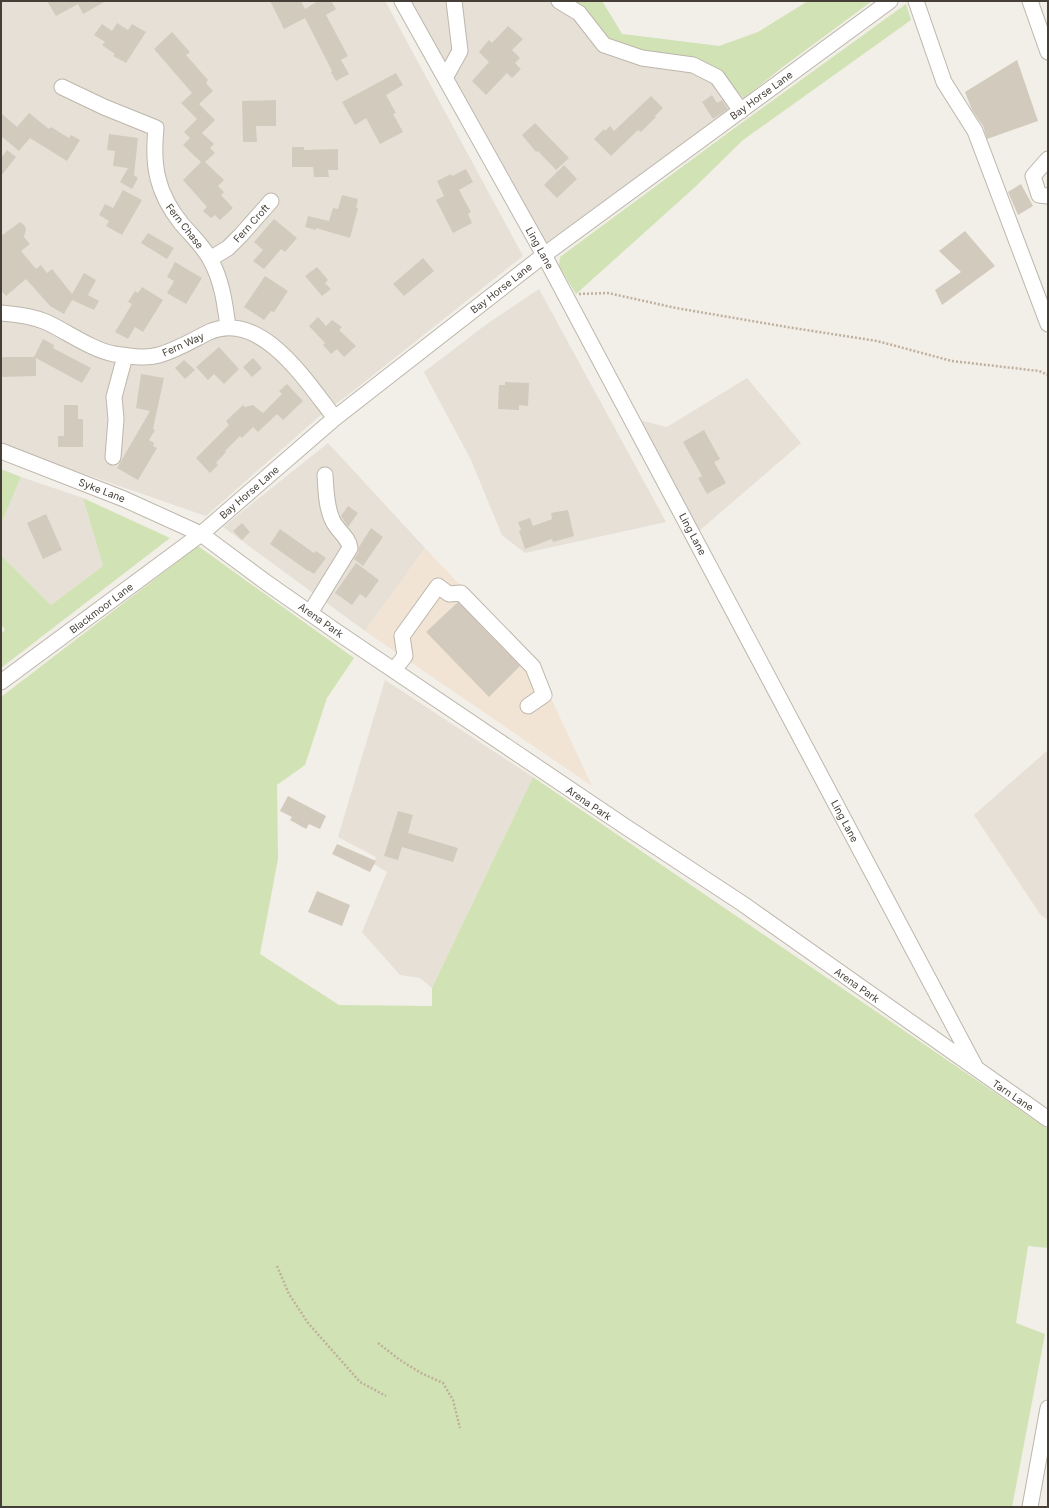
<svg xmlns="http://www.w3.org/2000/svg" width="1049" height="1508" viewBox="0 0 1049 1508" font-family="Inter,sans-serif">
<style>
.residential{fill:#e6e0d6}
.commercial{fill:#f2e4d4}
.green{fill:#d1e3b4}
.building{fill:#d3cabe}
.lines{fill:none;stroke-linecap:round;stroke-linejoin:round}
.minor-casing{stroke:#bdb6ab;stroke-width:17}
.path{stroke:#beb09d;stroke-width:2.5;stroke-dasharray:2 2;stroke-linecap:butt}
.minor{stroke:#fff;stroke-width:15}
.labels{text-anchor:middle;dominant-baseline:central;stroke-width:3;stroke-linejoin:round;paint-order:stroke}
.street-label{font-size:10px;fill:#453f37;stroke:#fff}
</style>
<rect width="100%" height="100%" fill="#f2eee8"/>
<path class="residential" d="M1,1H385L523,256L348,395L323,413L206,516L1,445Z
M410,1H602L622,34L719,46L780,69L730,110L546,243Z
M539,289L666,522L525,553L502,535L471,460L424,372L487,324Z
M747,378L801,443L699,531L639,420L667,427Z
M328,443L425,548L365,631L223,527Z
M21,477L83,498L103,566L51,605L1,555V524Z
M385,680L533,777L432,988L420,978L400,975L362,932L387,872L374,864L376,857L338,837Z
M1048,750V920L1040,914L974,815Z"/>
<path class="commercial" d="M425,548L535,664L592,786L365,631Z"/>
<path class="green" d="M574,1H602L622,34L719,46L758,32L808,1H872L780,69L744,98L723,75L610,41Z
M906,4L911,20L743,140L694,188L576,294L559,266L560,257L736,127Z
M1,469L21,477L1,524Z
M83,498L170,538L1,668V633L5,630L1,624V555L51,605L103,566Z
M198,546L354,658L327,698L305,765L277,785L278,859L260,954L339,1005L432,1006V988L533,777L1048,1129V1248L1028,1246L1016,1323L1045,1334L1012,1507H1V697Z"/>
<path class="building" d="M47,1H106L83,14L78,4L56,16Z
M270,1H301L305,9L318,1H331L336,9L326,15L348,56L341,60L349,74L336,81L331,72L332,71L305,18L284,29Z
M117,23L128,30L132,24L146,32L126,63L113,56L115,54L102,45L105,42L94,35L102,24L112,31Z
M508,26L523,39L512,50L520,58L515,63L521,69L512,78L507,73L486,95L472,81L489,62L479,52L489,40L492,43Z
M172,32L190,52L186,55L208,80L206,83L213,91L199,104L215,120L202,133L214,144L210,148L215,153L205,162L224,180L218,186L224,192L221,195L233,208L220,220L215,215L211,218L203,211L207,207L183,180L201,162L183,145L190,138L184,132L197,119L181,103L192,93L154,49Z
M1017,60L1038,121L987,139L983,126L972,110L965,92Z
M396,73L403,85L386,95L396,113L393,114L403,132L380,144L366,118L355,125L342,102Z
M712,95L717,103L722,100L728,109L713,119L702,102Z
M651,96L663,108L655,116L656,117L641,132L638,130L611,156L594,139L604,129L605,131L610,126L614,131Z
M276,100V126H256L257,142H243L242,101Z
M1,113L17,127L29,113L49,129L51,127L69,138L71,135L80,140L67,161L30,138L19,151L1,136Z
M535,123L569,158L556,170L538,151L536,152L522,135Z
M109,134L138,138L134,175L138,178L132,189L120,182L128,168L113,166L115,151L107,150Z
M292,147H304V150L338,149V170H328L329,177H314L313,167H292Z
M7,150L16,157L1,176V158Z
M564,165L577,179L557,198L544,185Z
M466,169L473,182L459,190L471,212L468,214L472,223L453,233L436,200L444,196L437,181L451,174L452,176Z
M1021,184L1033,206L1018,215L1008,192Z
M123,190L142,200L122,235L106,226L109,221L99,215L105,204L113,208Z
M342,195L358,199L356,208H358L350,238L316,228V230L305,227L308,216L329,221L333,208L338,209Z
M274,219L297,238L285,252L281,249L264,269L253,261L263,250L254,242Z
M20,222L25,226L26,230L24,237L30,244L21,251L36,269L41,265L47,273L52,269L72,294L84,273L96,280L88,295L99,301L94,310L72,300L64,314L50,306L26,279L6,296L1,290V236Z
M965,231L995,266L942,305L935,290L961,272L939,251Z
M148,233L174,248L167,259L141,243Z
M423,258L434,271L404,296L393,284Z
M175,262L202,278L186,304L167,293L174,281L167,277Z
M317,267L328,280L325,283L331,289L322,296L305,276Z
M265,276L288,291L274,312L271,311L264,320L244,307Z
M142,287L163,300L143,332L135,327L128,339L115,332L132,304L128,302L135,291L138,293Z
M318,317L326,326L332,320L342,327L339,330L356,346L344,357L337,349L331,354L323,345L325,343L309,326Z
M43,339L54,345L53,348L91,368L82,383L36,358V376L1,377V357H34Z
M219,347L239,369L224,384L214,374L208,380L196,367Z
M253,358L262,368L252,377L243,367Z
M184,360L195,370L185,379L175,368Z
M141,374L164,378L153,429L155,430L149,440L154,443L153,446L157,448L138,480L117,468L150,411L136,408Z
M505,382L529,383L528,406L519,405V410L498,409L499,385H505Z
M287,384L303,401L283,420L277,414L258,432L253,427L242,438L240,436L225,451L226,452L216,463L218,465L210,473L196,458L229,425L226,421L243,405L245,407L253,405L263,413L282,394L279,391Z
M64,405H78V419H83V447H58V436H64Z
M704,430L720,459L714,462L726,483L707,494L698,478L702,476L683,442Z
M348,506L358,513L348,527L341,516Z
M568,510L574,536L553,542L552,539L525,549L519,531L521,530L518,522L530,518L533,526L552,519L551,513Z
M46,514L62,550L43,559L27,523Z
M242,523L250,532L242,540L233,531Z
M371,528L383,537L363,566L354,559L358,553L359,547Z
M280,529L314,553L316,551L326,558L314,574L308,570V571L270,544Z
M356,563L379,580L366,598L360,594L352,605L335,593Z
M458,602L520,666L489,697L426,632Z
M288,796L326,816L320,829L309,824L306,829L290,820L292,817L280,811Z
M398,811L413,815L408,833L458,848L453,862L402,847L398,860L384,856Z
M337,844L376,861L370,872L332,854Z
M317,891L350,905L342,926L308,912Z"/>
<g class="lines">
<g class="minor-casing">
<path id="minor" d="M402,1L544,255L976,1068
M559,1L579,13L604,45L642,58L693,65L717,77L741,111
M916,1L944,82L975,131L1048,324
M1030,1L1048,52
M445,78L460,51L454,1
M62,87L104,107L156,128C152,166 157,193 181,223C191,235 203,246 210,259C222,280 225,304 228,327
M1048,159L1033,176L1039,195L1048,196
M210,259L228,248L241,235L271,201
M1,313C15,314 32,316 46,322C66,331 92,350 114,354C129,356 145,359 159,355C177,350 193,340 209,332C262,309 308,384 335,418
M1,451L124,499L201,534L267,583L337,632L623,825L743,904L1048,1119
M113,457L116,419L114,397L125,356
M310,613L350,548C349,537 336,530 332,519C326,506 326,489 325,475
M394,670L405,656L402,636L438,586L449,594L461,593L533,667L544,695L528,706
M1,682L201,534L335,418L544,255L890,1
M1030,1507L1048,1408"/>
</g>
<path class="path" d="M579,294L608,293L676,308L787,327L877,341L952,361L1039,371L1048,375
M277,1266L289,1294L308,1323L360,1382L386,1396
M378,1343L400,1360L421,1373L443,1383L453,1400L460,1428"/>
<use href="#minor" class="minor"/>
</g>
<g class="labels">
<g class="street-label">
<text transform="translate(761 95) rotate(-36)">Bay Horse Lane</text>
<text transform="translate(251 223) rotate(-48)">Fern Croft</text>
<text transform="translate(185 226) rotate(52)">Fern Chase</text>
<text transform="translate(540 248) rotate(61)">Ling Lane</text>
<text transform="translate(501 288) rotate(-38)">Bay Horse Lane</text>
<text transform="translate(183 344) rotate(-24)">Fern Way</text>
<text transform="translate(102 490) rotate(21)">Syke Lane</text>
<text transform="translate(249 492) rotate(-41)">Bay Horse Lane</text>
<text transform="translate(693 534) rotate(62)">Ling Lane</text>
<text transform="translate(101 608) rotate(-37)">Blackmoor Lane</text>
<text transform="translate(321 620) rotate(35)">Arena Park</text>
<text transform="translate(589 803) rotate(34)">Arena Park</text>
<text transform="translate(845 821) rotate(62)">Ling Lane</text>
<text transform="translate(857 985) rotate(35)">Arena Park</text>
<text transform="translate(1013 1095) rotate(34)">Tarn Lane</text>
</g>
</g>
<rect width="1049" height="1508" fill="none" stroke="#453f37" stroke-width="4"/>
</svg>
